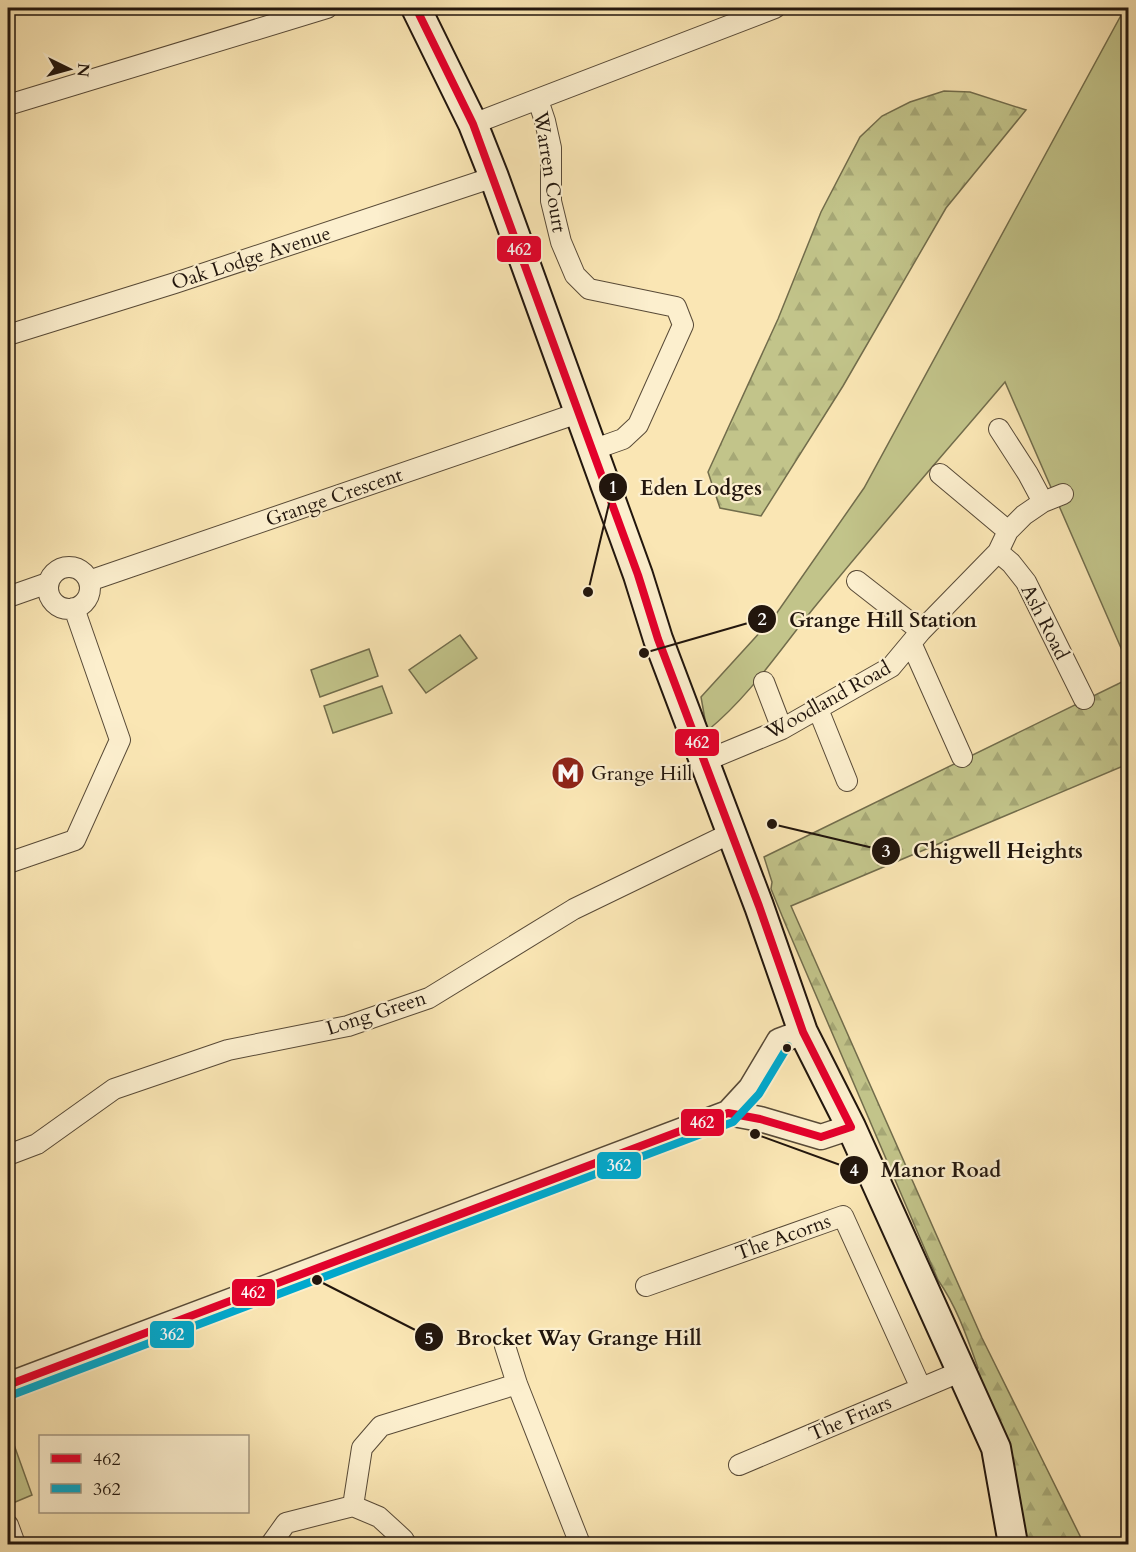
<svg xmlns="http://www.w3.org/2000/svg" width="1136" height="1552" viewBox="0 0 1136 1552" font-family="Cardo,serif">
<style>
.grass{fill:#c2c48a;stroke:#726d4c;stroke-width:1.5}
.forest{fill:url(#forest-firs);stroke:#726d4c;stroke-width:1.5}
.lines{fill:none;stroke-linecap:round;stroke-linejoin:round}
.minor-casing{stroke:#584a37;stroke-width:22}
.tertiary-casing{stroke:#584a37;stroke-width:27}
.secondary-casing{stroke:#22160d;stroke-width:32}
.minor{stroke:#fcefce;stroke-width:20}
.tertiary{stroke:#fcefce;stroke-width:24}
.secondary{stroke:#fcefce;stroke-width:28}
.bus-1-casing{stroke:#fcefce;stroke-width:12}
.bus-2-casing{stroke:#fcefce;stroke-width:12}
.bus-1{stroke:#e4002b;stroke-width:8}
.bus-2{stroke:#00a9ce;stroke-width:8}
.bus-dot{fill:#22160d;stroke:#fcefce;stroke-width:2}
.labels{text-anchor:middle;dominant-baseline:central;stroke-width:4.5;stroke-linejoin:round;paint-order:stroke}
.street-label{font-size:20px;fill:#22160d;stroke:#fcefce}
.poi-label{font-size:20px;fill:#22160d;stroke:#fcefce;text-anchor:start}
.leader{fill:none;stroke:#22160d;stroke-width:2}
.callout-dot{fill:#22160d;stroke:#fcefce;stroke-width:2}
.mark-label{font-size:18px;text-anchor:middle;font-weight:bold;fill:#fff}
.callout-label{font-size:21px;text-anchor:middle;font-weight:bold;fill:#22160d;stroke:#fcefce;stroke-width:4.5;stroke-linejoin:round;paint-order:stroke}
.line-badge{stroke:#fcefce;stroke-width:2}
.badge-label{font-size:16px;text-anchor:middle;font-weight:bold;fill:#fff}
</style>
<defs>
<pattern id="forest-firs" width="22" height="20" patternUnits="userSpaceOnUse" patternTransform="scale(1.5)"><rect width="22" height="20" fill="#c2c48a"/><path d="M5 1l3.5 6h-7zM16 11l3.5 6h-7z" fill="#a6a876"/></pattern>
</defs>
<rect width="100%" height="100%" fill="#fae6b4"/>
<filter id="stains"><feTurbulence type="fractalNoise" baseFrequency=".00333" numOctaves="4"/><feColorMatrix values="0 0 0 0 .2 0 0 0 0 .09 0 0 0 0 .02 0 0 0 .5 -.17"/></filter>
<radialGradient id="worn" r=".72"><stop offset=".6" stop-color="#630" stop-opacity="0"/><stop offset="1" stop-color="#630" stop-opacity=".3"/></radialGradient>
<path class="grass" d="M1125,8H1128V664L1005,382C942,456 878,529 817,604C781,648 751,695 707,731L701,697L774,617L864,488Z
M460,635L477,658L426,693L409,670Z
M369,649L378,676L320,697L311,670Z
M382,686L392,713L333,733L324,706Z
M8,1428L32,1495L13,1503L8,1487Z"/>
<path class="forest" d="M944,91L970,92L1026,110L946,208L843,386L761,516L720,508L708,472L778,319L821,212L860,137L882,116L910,102Z
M1128,679V764L791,906L982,1338L1084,1544H1011L971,1372L978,1368C967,1337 957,1307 938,1280L785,923L771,889L772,882L764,857Z"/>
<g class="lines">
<g class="minor-casing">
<path id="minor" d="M538,100L545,121L551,148V201L561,242L575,275L589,289L676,307L683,325L638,425L623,439L592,450
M8,105L327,8
M473,124L775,8
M8,335L175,283L494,177
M999,429L1028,474L1043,502
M940,474L1008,531
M998,552L1011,563L1026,582L1084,699
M48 588a21 21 0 1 1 42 0a21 21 0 1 1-42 0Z
M89,581L578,413
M857,581L921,631
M8,597L48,583
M912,645L962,757
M764,682L782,729
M818,709L847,781
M705,761L782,729L891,667L921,631L998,552L1008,531L1024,515L1043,502L1063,494
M8,863L75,840L120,740L74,608
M8,1155L37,1144L114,1089L228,1050L348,1026L429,998L574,909L731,833
M646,1286L843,1216L921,1388
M505,1346L517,1384L580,1544
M739,1465L962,1371
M353,1506L362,1448L381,1426L517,1384
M8,1525L15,1544
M271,1544L286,1523L353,1506L379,1517L403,1539L406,1544"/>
</g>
<g class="tertiary-casing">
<path id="tertiary" d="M728,1113L751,1088L779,1041L803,1032
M8,1385L728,1113L760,1119L821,1137L851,1127"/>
</g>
<g class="secondary-casing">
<path id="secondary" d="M416,8L473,124L494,177L638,575L658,639L759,906L803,1032L851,1127L996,1448L1013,1544"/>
</g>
<use href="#minor" class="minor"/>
<use href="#tertiary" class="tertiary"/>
<use href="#secondary" class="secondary"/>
<g class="bus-1-casing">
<path id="bus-1" d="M8,1385L728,1113L760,1119L821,1137L851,1127L803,1032L759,906L658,639L638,575L473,124L416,8"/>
</g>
<g class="bus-2-casing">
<path id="bus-2" d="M12,1395L733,1122L759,1094L788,1046"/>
</g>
<use href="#bus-1" class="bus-1"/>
<use href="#bus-2" class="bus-2"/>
</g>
<defs>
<g id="metro-disc" transform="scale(1.725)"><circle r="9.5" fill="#8f2418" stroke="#fcefce"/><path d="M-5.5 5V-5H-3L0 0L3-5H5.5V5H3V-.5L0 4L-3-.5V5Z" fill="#fff"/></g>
</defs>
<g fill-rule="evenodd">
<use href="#metro-disc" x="568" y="773"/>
</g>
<circle class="bus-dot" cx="787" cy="1048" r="5"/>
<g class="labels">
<g class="street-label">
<text transform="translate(550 172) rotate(81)">Warren Court</text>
<text transform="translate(251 258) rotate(-18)">Oak Lodge Avenue</text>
<text transform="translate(334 497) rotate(-19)">Grange Crescent</text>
<text transform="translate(1045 622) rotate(63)">Ash Road</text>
<text transform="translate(828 700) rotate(-29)">Woodland Road</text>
<text transform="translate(376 1013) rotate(-18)">Long Green</text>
<text transform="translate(783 1237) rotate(-20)">The Acorns</text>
<text transform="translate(850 1418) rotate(-23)">The Friars</text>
</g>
<g class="poi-label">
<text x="591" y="773">Grange Hill</text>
</g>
</g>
<path class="leader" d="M588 592L613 487M644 653L762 619M772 824L886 851M755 1134L854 1170M317 1280L429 1337"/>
<g class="callout-dot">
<circle cx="588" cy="592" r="6"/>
<circle cx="644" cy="653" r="6"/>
<circle cx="772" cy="824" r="6"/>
<circle cx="755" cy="1134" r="6"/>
<circle cx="317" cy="1280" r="6"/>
<circle cx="613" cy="487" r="15"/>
<circle cx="762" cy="619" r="15"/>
<circle cx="886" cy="851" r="15"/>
<circle cx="854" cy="1170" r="15"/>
<circle cx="429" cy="1337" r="15"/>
</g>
<g class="mark-label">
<text x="613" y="493">1</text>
<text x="762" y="625">2</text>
<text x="886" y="857">3</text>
<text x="854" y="1176">4</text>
<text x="429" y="1344">5</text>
</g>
<g class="callout-label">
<text x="701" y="495">Eden Lodges</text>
<text x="883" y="627">Grange Hill Station</text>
<text x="998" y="858">Chigwell Heights</text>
<text x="941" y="1177">Manor Road</text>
<text x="579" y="1345">Brocket Way Grange Hill</text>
</g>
<g class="line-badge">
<rect x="496" y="235" width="46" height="28" rx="6" fill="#e4002b"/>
<rect x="674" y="728" width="46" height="29" rx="6" fill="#e4002b"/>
<rect x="680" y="1108" width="45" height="29" rx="6" fill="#e4002b"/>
<rect x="596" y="1151" width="46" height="29" rx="6" fill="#00a9ce"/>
<rect x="231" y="1278" width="45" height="29" rx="6" fill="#e4002b"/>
<rect x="149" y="1320" width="46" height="29" rx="6" fill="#00a9ce"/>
</g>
<g class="badge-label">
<text x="519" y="255">462</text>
<text x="697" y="748">462</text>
<text x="702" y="1128">462</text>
<text x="619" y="1171">362</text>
<text x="253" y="1298">462</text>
<text x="172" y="1340">362</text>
</g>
<rect width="1136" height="1552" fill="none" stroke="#fae6b4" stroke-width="30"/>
<rect x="9" y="9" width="1118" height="1534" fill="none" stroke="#22160d" stroke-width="3"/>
<rect x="15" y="15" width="1106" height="1522" fill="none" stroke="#22160d" stroke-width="1.5"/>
<rect x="39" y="1435" width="210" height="78" fill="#fcefce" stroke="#a59881" stroke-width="1.5"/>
<rect x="51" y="1454" width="30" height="9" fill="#e4002b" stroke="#a59881" stroke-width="1.5"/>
<text x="93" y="1465" font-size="18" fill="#22160d">462</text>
<rect x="51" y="1484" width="30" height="9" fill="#00a9ce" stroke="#a59881" stroke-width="1.5"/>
<text x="93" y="1495" font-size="18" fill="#22160d">362</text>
<g transform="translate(69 69) rotate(95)" stroke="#fcefce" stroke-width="4.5" paint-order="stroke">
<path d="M0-4.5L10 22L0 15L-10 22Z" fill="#22160d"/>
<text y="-9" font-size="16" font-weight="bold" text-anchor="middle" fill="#22160d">N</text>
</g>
<rect width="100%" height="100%" filter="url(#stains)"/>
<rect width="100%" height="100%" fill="url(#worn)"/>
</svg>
